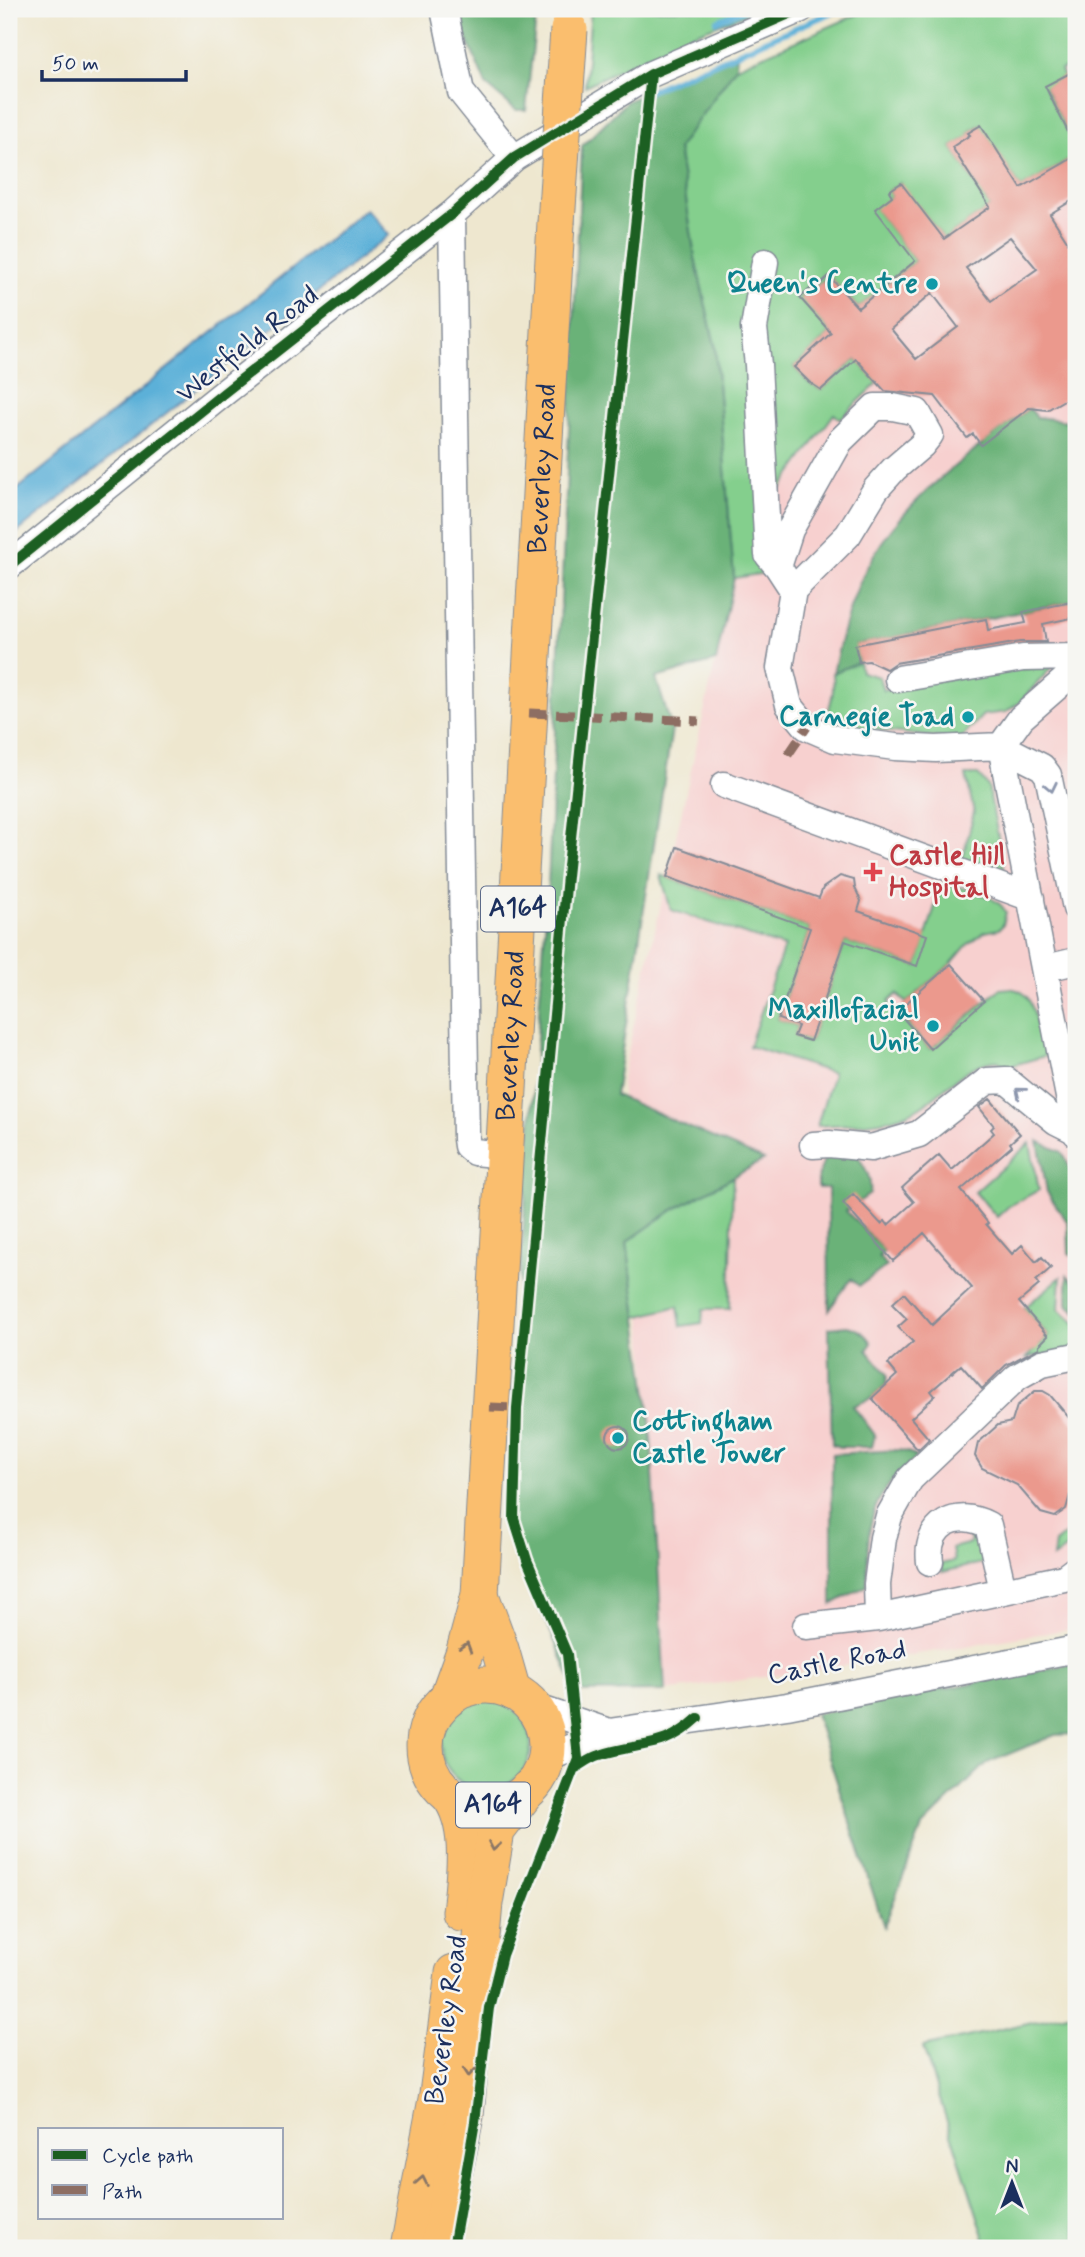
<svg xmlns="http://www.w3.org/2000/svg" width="1085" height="2257" viewBox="0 0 1085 2257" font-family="Mynerve,sans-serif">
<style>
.built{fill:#f7d0cf}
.green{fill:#84cf8d;stroke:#507f76;stroke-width:2}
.forest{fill:#6bb278;stroke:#43706b;stroke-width:2}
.water{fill:#5cb0d8;stroke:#3c709b;stroke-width:2}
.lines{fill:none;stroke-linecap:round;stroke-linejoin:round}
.stream{stroke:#5cb0d8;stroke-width:6}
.building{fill:#eb998d;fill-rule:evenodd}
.minor-casing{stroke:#848b96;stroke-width:29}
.highway-casing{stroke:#848b96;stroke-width:39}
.minor{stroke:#fff;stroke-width:26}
.highway{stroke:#fabe6e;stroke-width:37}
.highway-bridge-casing{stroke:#848b96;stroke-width:39;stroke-linecap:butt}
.highway-bridge{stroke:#fabe6e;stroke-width:37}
.quiet{stroke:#8d6e63;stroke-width:9;stroke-dasharray:18 9;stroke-linecap:butt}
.cycleway-casing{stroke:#f6f6f2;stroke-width:15}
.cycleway{stroke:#1b5e20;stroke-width:10}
.oneway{stroke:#8d97ae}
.oneway2{stroke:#8a7666}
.culture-dot{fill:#0f9aa8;stroke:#f6f6f2;stroke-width:2.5}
.health-dot{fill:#e0444e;stroke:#f6f6f2;stroke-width:2.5}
.labels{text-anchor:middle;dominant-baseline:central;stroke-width:5;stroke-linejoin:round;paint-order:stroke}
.shield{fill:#f6f6f2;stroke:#5d6b8a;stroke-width:2}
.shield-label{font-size:26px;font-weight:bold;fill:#1b2f5e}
.culture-label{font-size:28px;font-weight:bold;fill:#0d838f;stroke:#f6f6f2;text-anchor:end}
.street-label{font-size:28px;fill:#1b2f5e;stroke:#f6f6f2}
.health-label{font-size:28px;font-weight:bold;fill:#be3a42;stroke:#f6f6f2;text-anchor:start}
</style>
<rect width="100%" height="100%" fill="#f6f6f2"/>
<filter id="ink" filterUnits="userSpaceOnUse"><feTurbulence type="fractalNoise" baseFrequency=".0143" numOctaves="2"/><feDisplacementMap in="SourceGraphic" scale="14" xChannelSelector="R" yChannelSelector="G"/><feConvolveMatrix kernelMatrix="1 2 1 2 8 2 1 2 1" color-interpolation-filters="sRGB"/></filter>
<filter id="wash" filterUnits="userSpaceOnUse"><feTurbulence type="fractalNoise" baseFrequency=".00686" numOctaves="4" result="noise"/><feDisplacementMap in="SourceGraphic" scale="28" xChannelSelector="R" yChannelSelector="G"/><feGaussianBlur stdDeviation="1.57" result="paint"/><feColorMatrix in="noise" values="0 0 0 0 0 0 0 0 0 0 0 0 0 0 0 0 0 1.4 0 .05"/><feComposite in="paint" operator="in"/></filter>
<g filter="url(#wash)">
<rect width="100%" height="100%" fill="#eee7cf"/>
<path class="built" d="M870,9H1076V1628L856,1664L665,1691L650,1418L621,1082L734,578L715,346L736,67Z"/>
<path class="green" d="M591,9H760L688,36L585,86Z
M870,9H1076V69L1073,64L1061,70L1064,77L1045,87L1076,148V156L1021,188L980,125L969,132L970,135L952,147L990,207L944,239L900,183L889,191L892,196L876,210L915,261L858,308L829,276L800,297L831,333L794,367L808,382L821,390L856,359L878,383L840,419L834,414L776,495L772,572L734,578L715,346L695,258L678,148L736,67Z
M859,662L861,672L879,677L883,690L984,672L1053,666L1020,702L1006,712L983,715L960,740L823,724C831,707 835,691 833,673Z
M966,775H978L988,786L1004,866V872L997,875L961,865L974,812Z
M661,875L810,928L778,1019L798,1026L795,1036L810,1041L845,941L917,966L942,883C961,888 996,893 1006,912L1003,925L999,929L985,932L967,945L951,964L906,1003L897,994L888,1002L930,1049L1000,989C1034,984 1032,1011 1039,1034C1041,1041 1045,1048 1048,1055L1007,1067L998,1061C963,1061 941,1099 909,1113C881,1125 847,1124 817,1126L833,1073L749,1046L784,947L671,910Z
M1030,1143L1039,1190L1009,1206L997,1217L975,1192Z
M733,1177L730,1309H703L702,1323L681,1326L678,1306L637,1317L627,1242L671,1211Z
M1061,1277L1059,1309L1076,1324V1349L1027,1358L1048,1336L1024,1308Z
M1076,1526V1541L1053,1558L1055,1543Z
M967,1527L977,1528L987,1562L942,1572L941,1564L954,1561L952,1548L971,1543Z
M441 1745a45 45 0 1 1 90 0a45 45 0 1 1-90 0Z
M1076,2012V2248H988L923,2047Z"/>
<path class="forest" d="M463,9H537L526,110H516L486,85L463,30Z
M737,53L736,67L678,148L695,258L715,346L734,578L716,661L656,678L672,729L615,1095L764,1160L671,1211L627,1242L650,1418L665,1691L576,1692L506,1524L521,1263L548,885L582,146L627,101Z
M1029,408L1037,417L1076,422L1075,601L856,645L859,662L833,673C843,627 855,581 882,542C920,488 977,448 1029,408Z
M1038,1141L1062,1152C1081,1183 1076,1223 1076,1258L1069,1253L1068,1223L1047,1192Z
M826,1154L858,1156C866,1169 872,1178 870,1194L846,1211L885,1251L879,1256L887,1266L859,1286L851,1279L829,1310L828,1188H818V1177Z
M1067,1275L1076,1285V1312L1067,1304Z
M847,1326C859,1329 866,1333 872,1343L867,1350L887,1374L886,1385L872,1398L853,1406L875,1435L872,1447H839L832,1444L829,1328Z
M899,1450L910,1453L917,1457C866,1498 868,1526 867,1586L832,1604V1454Z
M1076,1663V1734L1055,1735L987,1763L922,1827L884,1927L815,1714Z"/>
<path class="water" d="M366,209L389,235L9,539V496Z"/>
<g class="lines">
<path class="stream" d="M717,21L746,9
M739,52L840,9
M640,95L741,52"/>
</g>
<g id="blocks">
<path class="building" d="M1076,70V148L1045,86Z
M981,125L1021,188L1076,156V198L1050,214L1076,255V393L1047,410L1029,408L981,445L973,434L967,438L935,396L885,391L856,359L821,390L809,382L794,367L831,333L800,298L811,288L813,290L829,276L858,308L915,261L875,209L892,196L889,191L901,183L944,239L990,207L952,147L970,135L968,133ZM1010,237L1037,269L991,301L966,268ZM932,293L958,327L916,359L891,329Z
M1076,601V617L1043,624L1046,642H1020L895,663L886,669L869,661L859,662L855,645L986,619L988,630L1026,623L1023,612Z
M677,847L819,898L823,888L840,876L854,880L855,888L861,901L858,911L927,935L917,966L845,941L810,1041L794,1036L798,1026L778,1019L810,928L667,877Z
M951,964L984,1001L930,1049L897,1011Z
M990,1099L1020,1134L1010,1143L1012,1146L961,1190L988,1223L986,1224L1012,1254L1022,1245L1036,1262L1042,1257L1051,1268L1036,1281L1039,1285L1019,1302L1048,1336L1039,1345V1348L1006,1365L982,1389L961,1365L931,1391L935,1396L911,1418L929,1439L918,1450L872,1398L897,1375L888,1364L913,1342L898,1327L907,1319L892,1304L904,1293L932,1325L972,1288L924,1233L893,1261L843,1203L853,1194L881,1224L885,1221L888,1225L914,1202L902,1188L914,1177L939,1155L952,1170L994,1133L991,1129L994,1126L979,1107Z
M1035,1391H1043L1050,1395L1076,1426V1489L1070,1495L1066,1509L1055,1517L1041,1513L1017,1485L982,1468L975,1456L978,1443L998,1425L1012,1422L1017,1406Z
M607 1437a11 11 0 1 1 22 0a11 11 0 1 1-22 0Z"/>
</g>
</g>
<g filter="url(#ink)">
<use href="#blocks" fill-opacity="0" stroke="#848b96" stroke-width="2"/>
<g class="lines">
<g class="minor-casing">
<path id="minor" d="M444,9L461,92L514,158
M452,214L466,1139L467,1146L474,1152L504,1155
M765,262L754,328L758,365L768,555L778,567
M9,566L225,392L452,214L514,158L651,74L801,9
M793,590L848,535L876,489L894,469L922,445L930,435L917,412L893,407H875L840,441L790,530L778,567L793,590L780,668L789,705L807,727L835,739L895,747L936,749L1001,746L1042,767L1048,775L1076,908
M1076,670L1021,718L1001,746L1076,1133
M898,679L1023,658L1076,657
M724,785L1031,898
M1046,968L1076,961
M813,1145L829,1144L871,1148L919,1134L987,1081L1006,1080L1056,1121L1076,1131
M930,1562C925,1524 957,1508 988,1525L1003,1590
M878,1618L877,1584L883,1538L889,1516L910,1479L1017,1377L1042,1363L1076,1356
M806,1626L878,1618L1064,1578L1076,1569
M532,1706L609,1732
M546,1758L609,1732L787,1706L1076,1649"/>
</g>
<g class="highway-casing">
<g id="highway">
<path d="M480,1595L500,1649L512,1691"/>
<circle cx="486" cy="1746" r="61"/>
<path id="s1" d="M448,1698L465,1651L480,1595L556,223"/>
<path d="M448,1793C473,1824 465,1875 461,1912"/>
<path d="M409,2248L438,2094L454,1973"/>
<path d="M439,2248L465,2116L484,1903L496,1831L528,1789"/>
</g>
</g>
<use href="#minor" class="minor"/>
<use href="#highway" class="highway"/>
<g class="highway-bridge-casing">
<path id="highway-bridge" d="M556,223L569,30"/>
</g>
<use href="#highway-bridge" class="highway-bridge"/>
<path class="quiet" d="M529,713L699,721
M788,755L807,727
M490,1407L517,1408"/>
<g class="cycleway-casing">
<path id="cycleway" d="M9,566L225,392L452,214L514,158L651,74L801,9
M576,1768C583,1764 592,1757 600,1755C642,1741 662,1751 698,1718
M453,2248L475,2122L489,2008L502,1955L578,1758L567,1654L527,1560L514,1519L517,1408L567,876L651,74"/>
</g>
<use href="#cycleway" class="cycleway"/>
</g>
<defs><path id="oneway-chevron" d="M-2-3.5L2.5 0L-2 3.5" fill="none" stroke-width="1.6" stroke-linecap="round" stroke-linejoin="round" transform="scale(1.75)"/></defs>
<g class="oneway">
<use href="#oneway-chevron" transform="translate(1051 787) rotate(78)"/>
<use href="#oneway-chevron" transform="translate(1020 1092) rotate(-141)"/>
</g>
<g class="oneway2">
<use href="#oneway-chevron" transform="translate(466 1647) rotate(-73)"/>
<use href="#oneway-chevron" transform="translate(494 1846) rotate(100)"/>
<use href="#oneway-chevron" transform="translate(469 2072) rotate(95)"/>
<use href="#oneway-chevron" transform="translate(422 2181) rotate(-79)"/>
</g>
</g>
<g class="culture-dot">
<circle cx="932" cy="284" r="7"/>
<circle cx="968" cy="717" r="7"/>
<circle cx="933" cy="1026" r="7"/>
<circle cx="618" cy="1438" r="7"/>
</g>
<path class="health-dot" d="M869.5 861.5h7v7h7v7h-7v7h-7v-7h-7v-7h7z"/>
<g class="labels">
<g class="shield">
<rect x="481" y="886.5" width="74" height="45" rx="5"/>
<rect x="456" y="1782.5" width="74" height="45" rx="5"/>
</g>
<g class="shield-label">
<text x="518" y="909">A164</text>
<text x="493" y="1805">A164</text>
</g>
<g class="culture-label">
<text x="918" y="284">Queen's Centre</text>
<text x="954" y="717">Carnegie Toad</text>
<text x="919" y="1010">Maxillofacial<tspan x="919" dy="32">Unit</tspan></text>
<text x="632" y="1422" text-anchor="start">Cottingham<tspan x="632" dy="32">Castle Tower</tspan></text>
</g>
<g class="street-label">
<text transform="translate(248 345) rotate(-38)">Westfield Road</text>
<text stroke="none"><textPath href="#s1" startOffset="1236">Beverley Road</textPath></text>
<text stroke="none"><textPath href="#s1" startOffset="668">Beverley Road</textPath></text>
<text transform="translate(837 1663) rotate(-11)">Castle Road</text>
<text transform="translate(447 2020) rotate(-82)">Beverley Road</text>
</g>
<g class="health-label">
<text x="889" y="856">Castle Hill<tspan x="889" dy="32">Hospital</tspan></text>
</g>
</g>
<rect width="1085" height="2257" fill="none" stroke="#f6f6f2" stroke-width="35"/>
<rect x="38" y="2128" width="245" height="91" fill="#f6f6f2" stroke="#9ea6b7" stroke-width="2"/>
<rect x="52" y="2150" width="35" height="10" fill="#1b5e20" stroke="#9ea6b7" stroke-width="2"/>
<text x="102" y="2162" font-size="21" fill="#1b2f5e">Cycle path</text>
<rect x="52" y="2185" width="35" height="10" fill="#8d6e63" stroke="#9ea6b7" stroke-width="2"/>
<text x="102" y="2198" font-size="21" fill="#1b2f5e">Path</text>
<g transform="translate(1012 2183)" stroke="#f6f6f2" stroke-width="5" paint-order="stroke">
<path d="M0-5L12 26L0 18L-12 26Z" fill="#1b2f5e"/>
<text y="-10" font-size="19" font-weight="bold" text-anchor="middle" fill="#1b2f5e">N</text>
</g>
<path d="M42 70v10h144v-10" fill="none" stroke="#1b2f5e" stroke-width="3.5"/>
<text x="52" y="70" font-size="21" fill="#1b2f5e" stroke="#f6f6f2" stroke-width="5" paint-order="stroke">50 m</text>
</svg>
